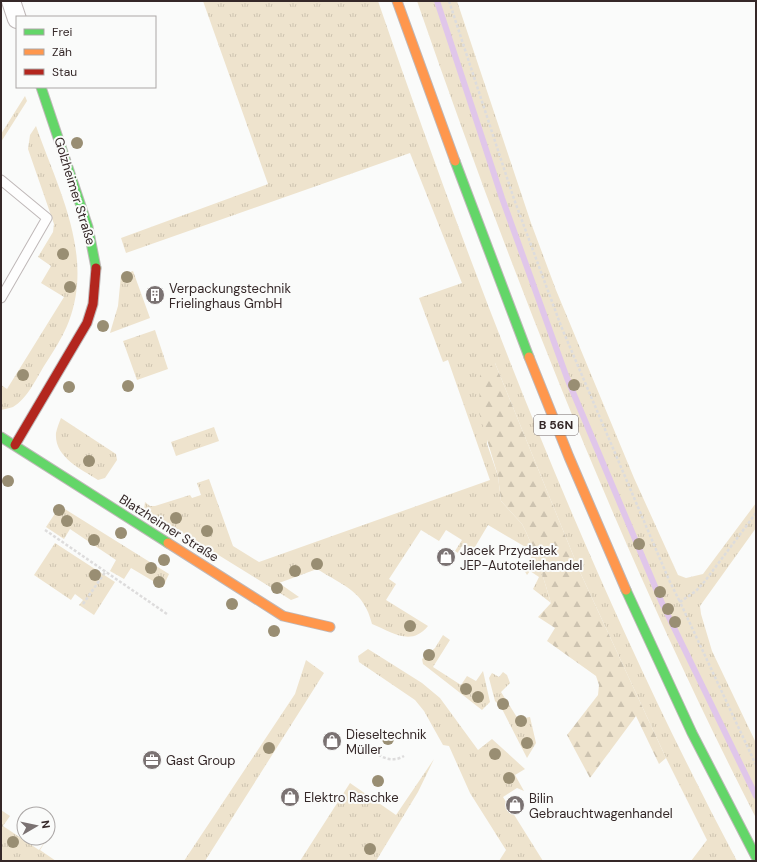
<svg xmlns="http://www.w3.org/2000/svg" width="757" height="862" viewBox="0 0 757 862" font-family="'DM Sans',sans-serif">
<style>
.grass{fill:url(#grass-tufts)}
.forest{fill:url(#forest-firs)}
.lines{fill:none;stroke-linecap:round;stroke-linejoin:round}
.stream{stroke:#e0c6ea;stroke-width:6}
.lane-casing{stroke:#bfb8b8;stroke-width:11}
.street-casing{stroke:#bfb8b8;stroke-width:20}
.fast-casing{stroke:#bfb8b8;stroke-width:11}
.slow-casing{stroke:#bfb8b8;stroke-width:11}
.jam-casing{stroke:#bfb8b8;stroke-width:11}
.path{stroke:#dddcdc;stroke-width:2.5;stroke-dasharray:3 2;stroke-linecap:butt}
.lane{stroke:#fefefe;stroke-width:9}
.street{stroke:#fefefe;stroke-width:18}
.fast{stroke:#63d668;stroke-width:9}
.slow{stroke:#ff974d;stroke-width:9}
.jam{stroke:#b3261e;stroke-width:9}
.tree{fill:#998e73}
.labels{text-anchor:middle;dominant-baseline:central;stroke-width:4;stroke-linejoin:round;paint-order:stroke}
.shield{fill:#fafbfa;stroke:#706767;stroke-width:1}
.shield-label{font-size:12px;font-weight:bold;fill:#352828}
.street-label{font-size:13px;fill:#352828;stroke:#fafbfa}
.poi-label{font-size:13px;fill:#352828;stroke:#fafbfa;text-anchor:start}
</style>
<defs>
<pattern id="grass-tufts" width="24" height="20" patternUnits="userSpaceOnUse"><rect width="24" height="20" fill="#eee3cd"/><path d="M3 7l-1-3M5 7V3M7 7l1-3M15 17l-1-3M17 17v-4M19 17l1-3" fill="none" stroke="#cdc3b0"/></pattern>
<pattern id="forest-firs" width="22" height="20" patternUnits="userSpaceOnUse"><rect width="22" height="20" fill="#eee3cd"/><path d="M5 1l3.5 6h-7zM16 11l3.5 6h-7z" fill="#cdc3b0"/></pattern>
</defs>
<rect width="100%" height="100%" fill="#fafbfa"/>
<path class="grass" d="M203,1H378C479,295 591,586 737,861H691L707,840L666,758L580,572L495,363L487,444L498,476L501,501L522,524L526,532L537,557L551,603L533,589L539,577L530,571L527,575L524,570L534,552L488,525L472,552L462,546L458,553L455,551L462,540L446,530L439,541L421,530L389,579L396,584L386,600L428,626C411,647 392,632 372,624C364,591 344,586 317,569L279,583L299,597L291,600L144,509L145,502L150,506H155L190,495L192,498L201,495L197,483L209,479L233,546L259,562L490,480L448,360L443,362L419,298L462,283L410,153L126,253L121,238L268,184Z
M417,1H457L531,223L556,290L634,478L678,575L686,578L703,574L756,503V528L700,606L701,614L712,651L756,743V818C621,554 514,281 417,1Z
M25,96L27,101L1,142V134Z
M36,126C58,189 94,254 69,321C63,337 53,352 44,366C36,379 27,399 13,407C10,408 5,409 1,410V385L7,389L64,297L41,283L51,266L38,257L53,232L54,224L28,149L30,135Z
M133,271L150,318L110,333L118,306L121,275Z
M155,330L168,369L137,380L123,341Z
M61,418L116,454L117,460L105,478L98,480C81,469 54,457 56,433C57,428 59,423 61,418Z
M214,427L219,441L176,456L171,442Z
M60,506L169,574L163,587L131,568L124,579L110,571L116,560L70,529L64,539L46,527Z
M55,543L115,582L94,615L79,605L83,600L75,594L71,600L34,575Z
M443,635L450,640L433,667L461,685L467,676L476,681L483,671L490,702L482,710L423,664L422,659L435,648Z
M368,649L422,683L440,698L478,750L492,739L525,769L515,775L524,791L517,788L503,797L543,861H499L506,850L470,793L449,746L443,745L424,711L415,700L359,662L358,656Z
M306,660L324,673L205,861H184L295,694Z
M503,672L507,675L510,683L501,692L518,719L530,717L536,743L527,758L501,707L495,701L489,678L492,673L499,677Z
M434,759L418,792L376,861H300L350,783L396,815Z
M1,810L10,816L3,826L39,850L47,839L40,850L56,861H1Z"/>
<path class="forest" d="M495,363L580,572L666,758L659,764L636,716L590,778L567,735L598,695L599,685L596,676L547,641L555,628L538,617L551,603L537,557L526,532L522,524L501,501L498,476L479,413L480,374Z"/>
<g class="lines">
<path class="stream" d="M437,1L502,198L567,378L662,603L756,796"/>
<g class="lane-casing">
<path id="lane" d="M1,180L47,218L1,298"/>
</g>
<g class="street-casing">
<path id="street" d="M11,1L17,19"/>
</g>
<g class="fast-casing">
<path id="fast" d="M41,87L88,227L96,268
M455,161L529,357
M1,437L168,543
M626,590L692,733L756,857"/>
</g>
<g class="slow-casing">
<path id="slow" d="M397,1L455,161
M529,357L569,457L626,590
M168,543L283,616L330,627"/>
</g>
<g class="jam-casing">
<path id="jam" d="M15,445L87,323L93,304L96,268"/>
</g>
<path class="path" d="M449,1L514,199L561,326L669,580L680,602
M756,513L705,581L696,591L680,602L756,765
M45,530L167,614
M83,604L106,571
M371,748C380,758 392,763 404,756"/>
<use href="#lane" class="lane"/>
<use href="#street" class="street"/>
<use href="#fast" class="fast"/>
<use href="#slow" class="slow"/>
<use href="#jam" class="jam"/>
</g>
<g class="tree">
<circle cx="77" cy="143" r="6"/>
<circle cx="63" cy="254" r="6"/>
<circle cx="127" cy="277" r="6"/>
<circle cx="70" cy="287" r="6"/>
<circle cx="103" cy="326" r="6"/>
<circle cx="23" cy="375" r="6"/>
<circle cx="574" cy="385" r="6"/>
<circle cx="128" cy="386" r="6"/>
<circle cx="69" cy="387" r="6"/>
<circle cx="89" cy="461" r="6"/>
<circle cx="8" cy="481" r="6"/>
<circle cx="59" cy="510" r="6"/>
<circle cx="176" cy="518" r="6"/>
<circle cx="67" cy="521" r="6"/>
<circle cx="207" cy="531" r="6"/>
<circle cx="121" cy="533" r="6"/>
<circle cx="94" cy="540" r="6"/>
<circle cx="639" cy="544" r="6"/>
<circle cx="164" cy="560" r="6"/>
<circle cx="317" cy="564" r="6"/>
<circle cx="151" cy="568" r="6"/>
<circle cx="295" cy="571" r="6"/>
<circle cx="95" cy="575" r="6"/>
<circle cx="159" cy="582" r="6"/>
<circle cx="277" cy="588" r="6"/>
<circle cx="660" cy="592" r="6"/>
<circle cx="232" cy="604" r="6"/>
<circle cx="668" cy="609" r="6"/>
<circle cx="675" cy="622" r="6"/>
<circle cx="410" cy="626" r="6"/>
<circle cx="274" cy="631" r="6"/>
<circle cx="429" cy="655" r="6"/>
<circle cx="466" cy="689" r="6"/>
<circle cx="478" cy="697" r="6"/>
<circle cx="503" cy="704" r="6"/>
<circle cx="521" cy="721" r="6"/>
<circle cx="388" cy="739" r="6"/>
<circle cx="527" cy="743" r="6"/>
<circle cx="269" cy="748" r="6"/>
<circle cx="495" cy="754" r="6"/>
<circle cx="509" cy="778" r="6"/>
<circle cx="378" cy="781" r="6"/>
<circle cx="13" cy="842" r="6"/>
<circle cx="370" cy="849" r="6"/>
</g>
<defs>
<g id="building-disc" transform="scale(1)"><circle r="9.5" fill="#7a7272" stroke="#fafbfa"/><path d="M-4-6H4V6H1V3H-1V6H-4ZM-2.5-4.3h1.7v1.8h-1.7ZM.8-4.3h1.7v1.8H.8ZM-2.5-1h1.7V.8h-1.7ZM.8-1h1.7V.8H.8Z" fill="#fff"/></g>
<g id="shop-disc" transform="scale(1)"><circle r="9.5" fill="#7a7272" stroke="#fafbfa"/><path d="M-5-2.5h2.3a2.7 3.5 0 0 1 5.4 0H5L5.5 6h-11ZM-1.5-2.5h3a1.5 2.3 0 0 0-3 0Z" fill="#fff"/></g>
<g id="office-disc" transform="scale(1)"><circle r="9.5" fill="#7a7272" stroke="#fafbfa"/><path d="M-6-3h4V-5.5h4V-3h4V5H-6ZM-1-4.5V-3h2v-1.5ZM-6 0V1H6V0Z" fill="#fff"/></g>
</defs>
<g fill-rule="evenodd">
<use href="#building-disc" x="155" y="295"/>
<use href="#shop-disc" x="446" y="557"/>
<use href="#shop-disc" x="332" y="741"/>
<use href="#office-disc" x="152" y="760"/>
<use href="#shop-disc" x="290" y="797"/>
<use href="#shop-disc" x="515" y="805"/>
</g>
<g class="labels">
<rect class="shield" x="534" y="415" width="44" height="20" rx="3"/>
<g class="shield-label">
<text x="556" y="425">B 56N</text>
</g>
<g class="street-label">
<text transform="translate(75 191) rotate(73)">Golzheimer Straße</text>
<text transform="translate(169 528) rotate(32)">Blatzheimer Straße</text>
</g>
<g class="poi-label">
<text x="169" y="288">Verpackungstechnik<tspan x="169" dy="15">Frielinghaus GmbH</tspan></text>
<text x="460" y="550">Jacek Przydatek<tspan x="460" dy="15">JEP-Autoteilehandel</tspan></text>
<text x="346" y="734">Dieseltechnik<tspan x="346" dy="15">Müller</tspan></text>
<text x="166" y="760">Gast Group</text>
<text x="304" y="797">Elektro Raschke</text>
<text x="529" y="798">Bilin<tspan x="529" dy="15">Gebrauchtwagenhandel</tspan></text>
</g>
</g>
<rect width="757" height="862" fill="none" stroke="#352828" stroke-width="4"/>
<rect x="16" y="16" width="140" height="72" fill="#fafbfa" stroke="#aba7a6"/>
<rect x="24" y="29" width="20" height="6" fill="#63d668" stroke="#aba7a6"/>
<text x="52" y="36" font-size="12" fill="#352828">Frei</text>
<rect x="24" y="49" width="20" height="6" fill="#ff974d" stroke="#aba7a6"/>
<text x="52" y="56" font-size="12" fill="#352828">Zäh</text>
<rect x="24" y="69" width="20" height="6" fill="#b3261e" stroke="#aba7a6"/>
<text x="52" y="76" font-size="12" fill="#352828">Stau</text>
<g transform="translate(36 826) rotate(81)"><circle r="19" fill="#fafbfa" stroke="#aba7a6"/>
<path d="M0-3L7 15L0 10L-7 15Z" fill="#7a7272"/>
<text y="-6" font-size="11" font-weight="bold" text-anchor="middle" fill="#352828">N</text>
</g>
</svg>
